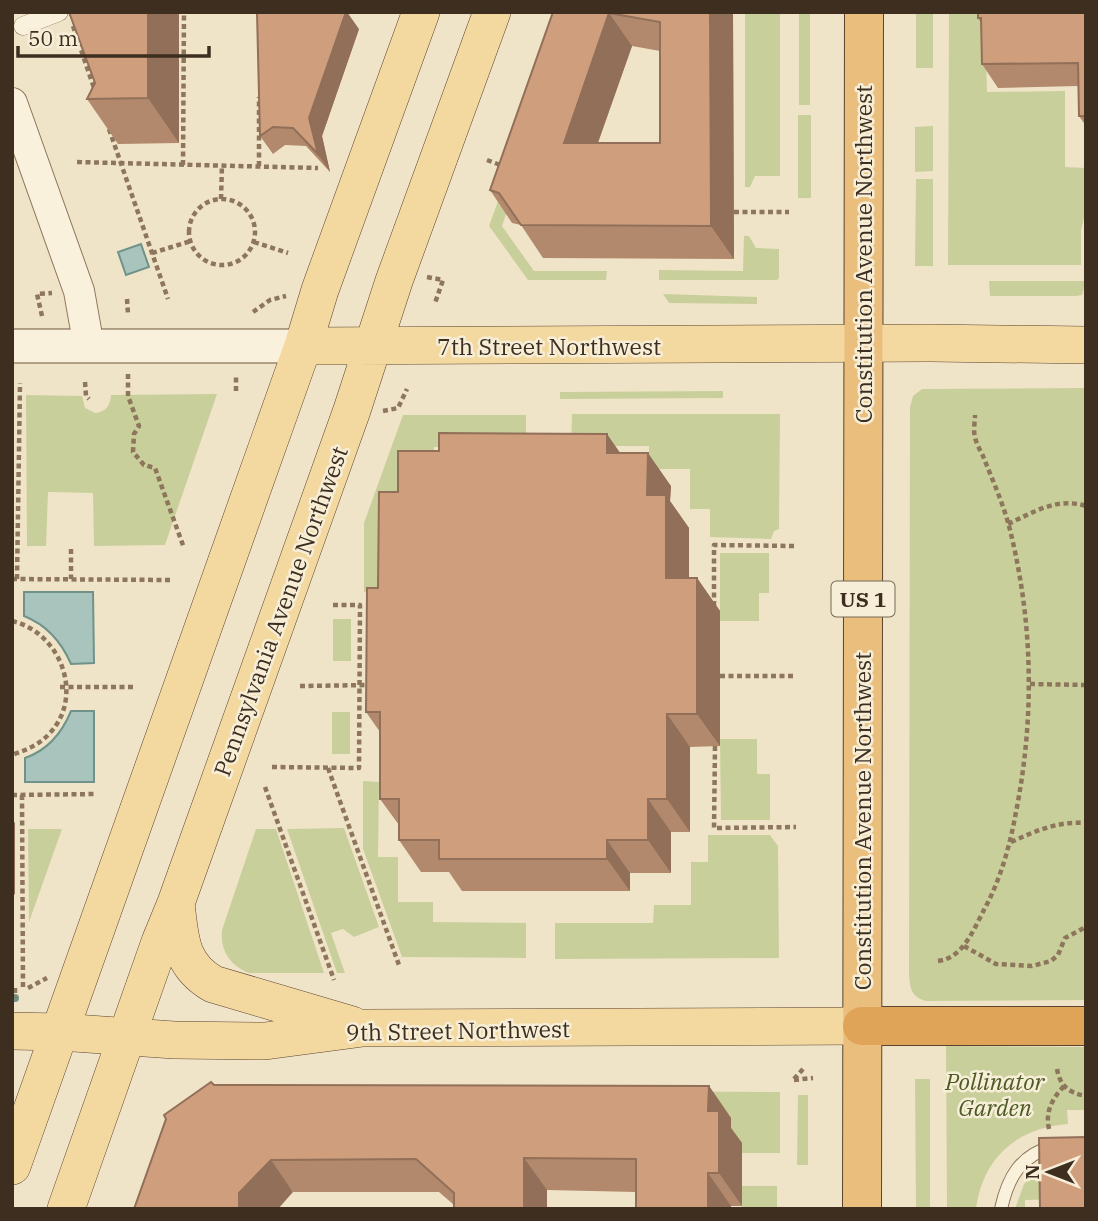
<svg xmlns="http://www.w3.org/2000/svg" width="1098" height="1221" viewBox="0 0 1098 1221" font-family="'IBM Plex Serif',serif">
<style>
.green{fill:#c9cf9b}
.water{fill:#a9c4bc;stroke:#6f938a;stroke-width:2}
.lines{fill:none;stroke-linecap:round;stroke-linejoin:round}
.stream{stroke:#6f938a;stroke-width:8}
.service-casing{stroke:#8d765c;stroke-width:14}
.pedestrian-casing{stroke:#8d765c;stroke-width:19}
.tertiary-casing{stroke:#8d765c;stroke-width:32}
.secondary-casing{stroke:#6f573f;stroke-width:35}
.primary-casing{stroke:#5b4430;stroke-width:38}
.trunk-casing{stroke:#5b4430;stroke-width:40}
.motorway-casing{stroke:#5b4430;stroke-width:40}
.path{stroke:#8d765c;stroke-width:4.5;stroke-dasharray:5 3.5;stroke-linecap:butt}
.service{stroke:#faf1dc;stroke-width:12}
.pedestrian{stroke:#faf1dc;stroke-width:18}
.tertiary{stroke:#faf1dc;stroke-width:30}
.secondary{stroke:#faf1dc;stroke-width:33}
.primary{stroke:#f3d9a0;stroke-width:37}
.trunk{stroke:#eabe7c;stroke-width:38}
.motorway{stroke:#e0a458;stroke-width:38}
.wall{fill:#b2896c;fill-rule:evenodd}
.shaded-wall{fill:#916f58}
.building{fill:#cf9f7d;stroke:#916f58;stroke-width:2;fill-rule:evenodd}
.labels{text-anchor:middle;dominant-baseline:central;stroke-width:5;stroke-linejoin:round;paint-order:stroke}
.shield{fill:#f7eed8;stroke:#756857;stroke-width:2}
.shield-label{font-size:21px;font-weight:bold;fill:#3d2e20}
.street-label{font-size:23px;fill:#3d2e20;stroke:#f7eed8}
.park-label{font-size:23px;font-style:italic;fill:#4d5a26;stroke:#f7eed8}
</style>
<rect width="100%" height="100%" fill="#f0e4c8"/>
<path class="green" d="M745,12L780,13V176H755L750,187H745Z
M799,12H810V105H799Z
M916,12H933V68H916Z
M949,12H985L987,92L1065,91V167L1086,168V210L1081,230V265H948Z
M798,115H811V198H798Z
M933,126V171L915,172V127Z
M916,179H933V266H915Z
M501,193L512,197L502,226L534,271H607L606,280H528L489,226Z
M744,236H749L756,248L779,249V278L777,280H659V270L743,271Z
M989,281H1086L1082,295L1076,296H990Z
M663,294L757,297V304L669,303Z
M1086,388V1000L926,1001C911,997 910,988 909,974L910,407L913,396L922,389Z
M723,391V398L560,399V392Z
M217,394L165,545L94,546L93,493L48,492L46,546H27L26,395L82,396L85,408L95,413C106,412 110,406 111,395Z
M572,414H780L779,529L774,531L771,539L710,537V509H690V469H649V446H571Z
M403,415H526V447H434L433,467H397V514H378V592H364V523Z
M720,553H769V593H759V621H720Z
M333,619H351V661H333Z
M332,712H350V754H332Z
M720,739H757V774H770V820H721Z
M363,781L379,782L378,857H398V902H433V922L526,923V958L402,957L363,849Z
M344,828L379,927L354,937L343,929L331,933L345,973H337L287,829Z
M28,829H62L29,922Z
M256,829H276L324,973H249C230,965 220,951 222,930Z
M708,835H770L778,846L779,958L555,959V923H653L654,905H691V862H708Z
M946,1046L1086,1047V1110H1067L1068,1124C1017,1128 983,1157 976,1209H947Z
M915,1079H930V1209H916Z
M615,1091L780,1092V1153H742L741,1143L731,1144V1118Z
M798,1095H808V1165H797Z
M1041,1168L1063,1199L1025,1200V1209H1015L1024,1184Z
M742,1186H777V1209H742Z"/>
<path class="water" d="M141,244L149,267L126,275L118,252Z
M24,592H93L94,663L71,664C61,641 47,625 24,616Z
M71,711H94V782H25V758C48,750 62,733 71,711Z"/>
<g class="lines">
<path class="stream" d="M12,998H15"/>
<g class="service-casing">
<path id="service" d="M1001,1209C1008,1177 1020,1156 1053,1146"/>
</g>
<g class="pedestrian-casing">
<path id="pedestrian" d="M23,26L59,12"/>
</g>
<g class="tertiary-casing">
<path id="tertiary" d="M12,103L79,291L89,347"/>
</g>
<g class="secondary-casing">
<path id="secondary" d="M12,346H303"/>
</g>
<g class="primary-casing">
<path id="primary" d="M303,346L930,343L1086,345
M176,903C180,938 180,965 213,984L352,1025
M12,1031L60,1032L174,1040L265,1041L363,1028L862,1026
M12,1166L303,346L320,290L421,12
M66,1209L160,942L176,903L352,410L394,281L492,12"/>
</g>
<g class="trunk-casing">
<path id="trunk" d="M862,1209L864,12"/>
</g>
<g class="motorway-casing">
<path id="motorway" d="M862,1026H1086"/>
</g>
<path class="path" d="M73,26L95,91
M109,129L168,299
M487,160L503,166
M77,162L318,168
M183,165L184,12
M259,166V97
M221,199L222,165
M189 232a33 33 0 1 1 66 0a33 33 0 1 1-66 0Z
M734,212H789
M254,242L288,253
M152,253L191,241
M427,277L443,280L435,303
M127,299L128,314
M253,312L270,300L286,296
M42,316L37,294L52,293
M128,374V396L139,426L134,434L133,452L144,465L155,468L184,548
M85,382L86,396L89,399
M236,391V375
M383,411L398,408L407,389
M1008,524C1034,512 1057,497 1086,506
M71,549V579
M12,579L173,580
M17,579L20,383
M714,606V545L795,546
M12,621C60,632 85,695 50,733C39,745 26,750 12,755
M720,676H795
M1030,684L1086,685
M300,686L369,685
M60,687H136
M715,746L714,828L796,827
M272,767L359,768L360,605H330
M328,768L399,965
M265,787L334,980
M12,795L97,794
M22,795L23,988
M1011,842C1036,831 1057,821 1086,823
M964,946L996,964L1032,966L1051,961L1058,955L1065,938L1086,927
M938,961C964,958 974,928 985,908C1001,878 1010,845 1016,812C1035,716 1033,620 1009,526C1003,503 992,479 983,456C980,450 976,443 975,437C973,430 975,422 975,415
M15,988V998
M28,988L47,978
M1057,1069C1060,1086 1069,1093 1086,1096
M794,1079L803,1069
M794,1080L813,1078
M1049,1129C1045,1112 1052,1099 1064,1086"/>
<use href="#service" class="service"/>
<use href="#pedestrian" class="pedestrian"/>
<use href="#tertiary" class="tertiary"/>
<use href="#secondary" class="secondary"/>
<use href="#primary" class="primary"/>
<use href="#trunk" class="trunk"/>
<use href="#motorway" class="motorway"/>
</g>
<path class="wall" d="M179,12V143L118,144L87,99L95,83Z
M553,12H733L734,259L543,258L521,225L512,223L490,190ZM632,46L660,51V143H598Z
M1086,12V126L1079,116L1078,86L998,88L982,64L981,23L978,18Z
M359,29L322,136L330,172L306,146L285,145L273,154L260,136Z
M621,453L671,486L670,501L689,528V578H697L720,611V746L690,747V832H671V873H630V891H462L449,872H421L399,840V825L380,799V732L366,712L398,492Z
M214,1085L709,1086L731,1118V1128L742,1143V1206H731V1209H636V1192L547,1190V1209L454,1205L439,1192H293Z"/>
<path class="shaded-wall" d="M148,12H179V143L148,98Z
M346,12H347L359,29L322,136L330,172L318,154L309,118Z
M710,12H733L734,259L711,226Z
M609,13L632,46L586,176L564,143Z
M607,434L630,467L607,453Z
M648,453L671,486L670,501L689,528V611L666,578L647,495Z
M12,480L13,481L12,553Z
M697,578L720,611V746L697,714Z
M667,714L690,747V832L667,799Z
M648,799L671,832V873L648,840Z
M12,819L15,823V895L12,891Z
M607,840L630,873V891L607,859Z
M709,1086L731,1118V1128L742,1143V1206L719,1173L708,1111Z
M524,1158L547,1190V1209H524Z
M271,1160L293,1192L278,1209H239V1193Z
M708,1173L731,1206V1209H708Z"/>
<path class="building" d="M69,12H148V98L87,99L95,83Z
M257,12H346L309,118L318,154L293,128L273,127L260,136Z
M553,12H710L711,226L521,225L499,193L490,190ZM609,13L660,22V143H564Z
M978,12H1086V116H1079L1078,63L982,64L981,18H978Z
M439,433L607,434V453H648L647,495H666V578H697V714H667V799H648V840H607V859H439V840H399V799H380V712H366L367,588H378L379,492H398V451H439Z
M211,1082L214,1085L709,1086L708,1111H719V1173H708V1209H636V1159L524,1158V1209H454V1193L416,1159L271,1160L239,1193V1209H134L166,1119L164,1115Z
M1086,1137V1209H1040L1039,1138Z"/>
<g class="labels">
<rect class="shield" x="831.5" y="581.5" width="63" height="35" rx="5"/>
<g class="shield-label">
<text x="863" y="599">US 1</text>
</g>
<g class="street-label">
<text transform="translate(863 254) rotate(-90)">Constitution Avenue Northwest</text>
<text x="549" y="346">7th Street Northwest</text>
<text transform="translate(280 611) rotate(-70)">Pennsylvania Avenue Northwest</text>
<text transform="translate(862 821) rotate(-90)">Constitution Avenue Northwest</text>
<text transform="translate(458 1030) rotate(-1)">9th Street Northwest</text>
</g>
<g class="park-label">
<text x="995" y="1081">Pollinator<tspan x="995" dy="26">Garden</tspan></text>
</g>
</g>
<rect width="1098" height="1221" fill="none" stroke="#3d2e20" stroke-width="28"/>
<g transform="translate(1049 1172) rotate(270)" stroke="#f7eed8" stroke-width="5" paint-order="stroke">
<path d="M0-5L12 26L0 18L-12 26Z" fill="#3d2e20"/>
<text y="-10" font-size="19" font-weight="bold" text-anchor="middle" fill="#3d2e20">N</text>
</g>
<path d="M18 46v10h191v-10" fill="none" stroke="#3d2e20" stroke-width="3.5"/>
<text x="28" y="46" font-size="21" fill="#3d2e20" stroke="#f7eed8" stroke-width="5" paint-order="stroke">50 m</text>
</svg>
